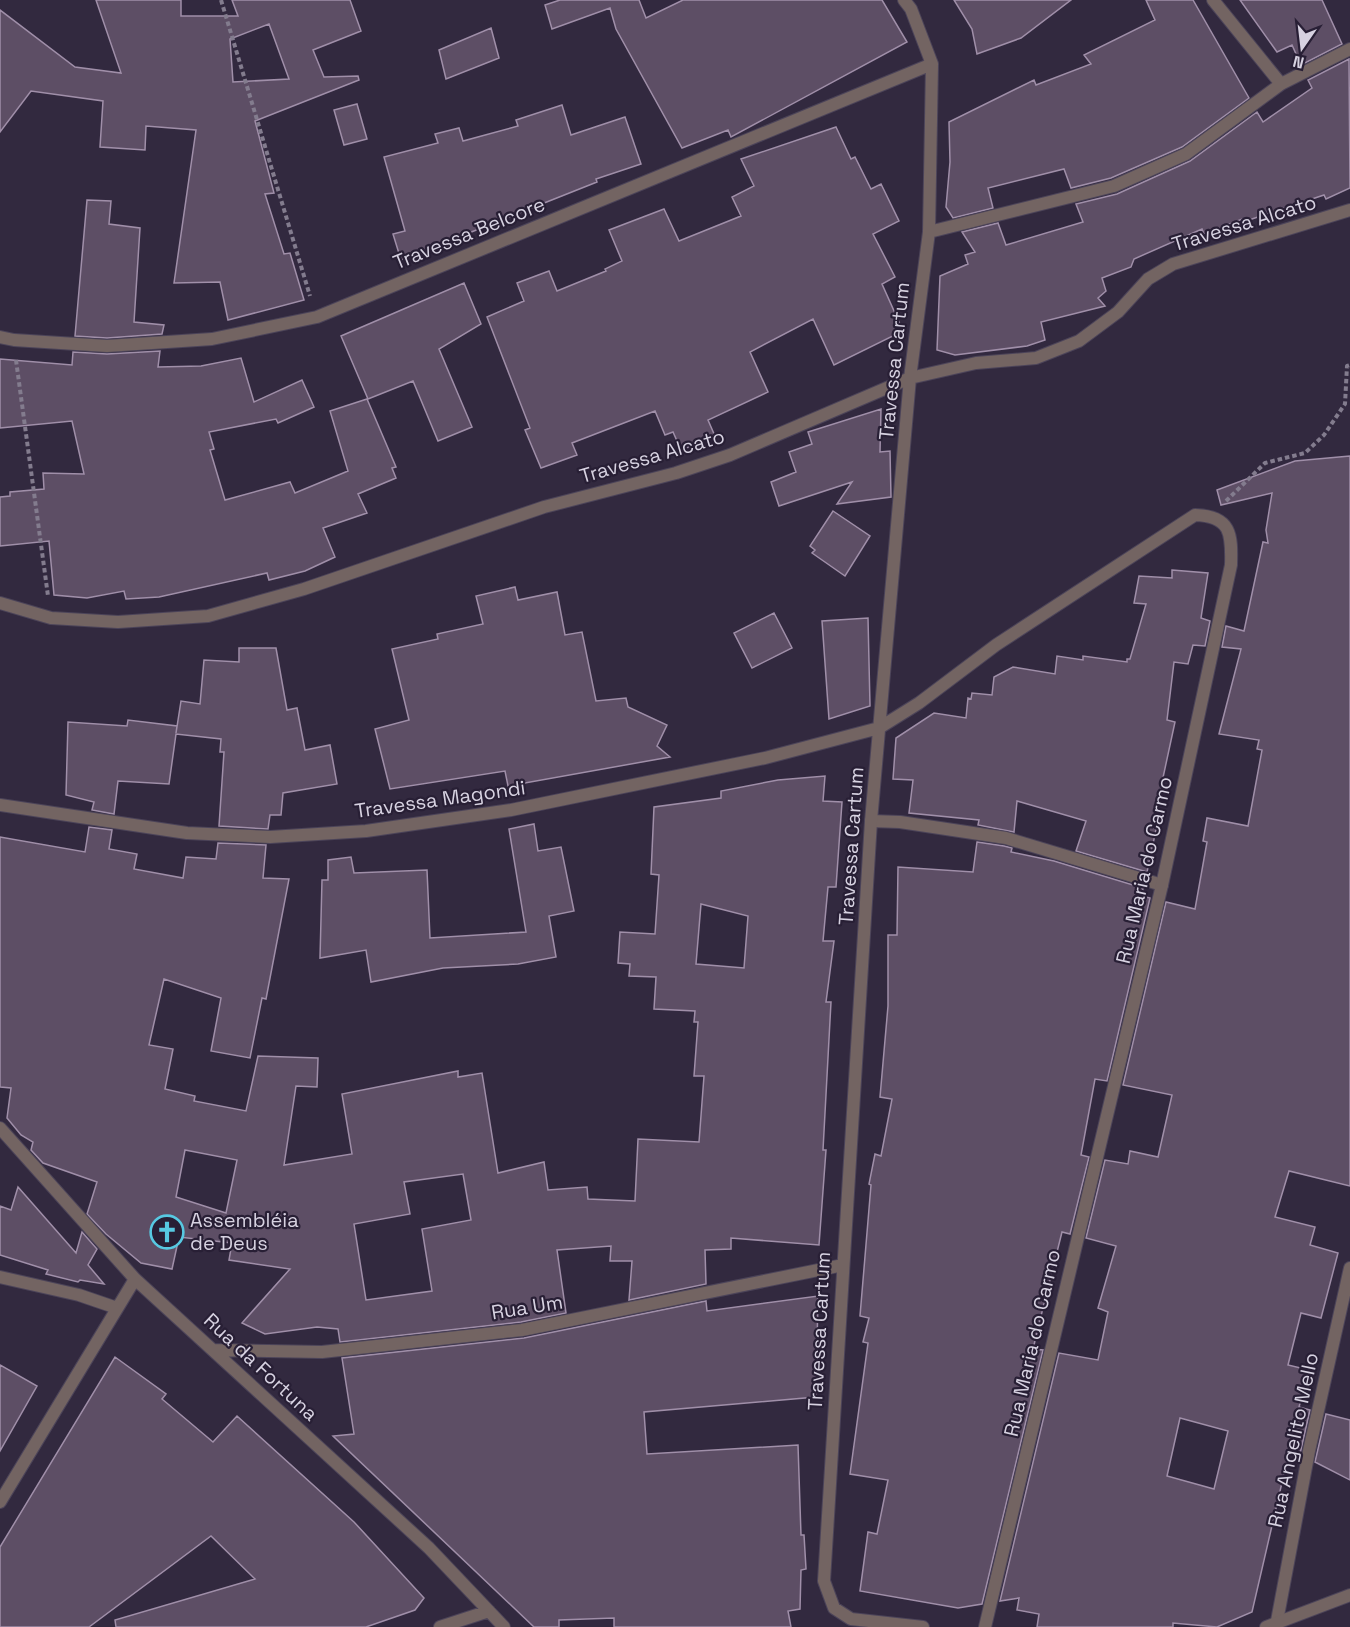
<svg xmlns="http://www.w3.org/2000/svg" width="1350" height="1627" viewBox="0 0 1350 1627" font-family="'Space Grotesk',sans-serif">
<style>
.building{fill:#5d4e65;stroke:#a08fa9;stroke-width:1.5;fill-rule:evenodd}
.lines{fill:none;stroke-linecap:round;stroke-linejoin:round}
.service-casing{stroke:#4c4459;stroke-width:14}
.minor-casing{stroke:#4c4459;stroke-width:14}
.tertiary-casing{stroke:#4c4459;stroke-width:14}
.path{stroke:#837c8e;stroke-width:4;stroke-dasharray:4.5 3;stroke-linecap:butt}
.service{stroke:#736462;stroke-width:12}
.minor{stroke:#736462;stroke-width:12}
.tertiary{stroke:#736462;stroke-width:12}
.labels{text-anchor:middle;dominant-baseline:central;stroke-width:4.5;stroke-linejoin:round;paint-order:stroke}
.street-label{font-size:20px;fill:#d7d2e1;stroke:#281f35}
.poi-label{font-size:20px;fill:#d7d2e1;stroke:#281f35;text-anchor:start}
</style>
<rect width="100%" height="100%" fill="#32293f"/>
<path class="building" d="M96,0H181V16H238L232,0H350L361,31L313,50L324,77L358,76L359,80L255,121L274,193L265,194L284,254L290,253L304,300L228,320L220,282L174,283L196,130L146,126L145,150L100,147L103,101L31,91L0,132V10L75,67L121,73ZM269,24L289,79L233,82L230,39Z
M560,0H639L646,18L683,0H882L907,42L731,137L728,130L682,148L616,29L610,8L552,29L545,5Z
M954,0H1071L1021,38L977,54L972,29Z
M1146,0H1193L1249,98L1182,147L1111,178L1071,188L1064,169L988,188L993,208L953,218L946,207L950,162L949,122L1034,80L1036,85L1091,64L1084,55L1155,20Z
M1240,0H1322L1342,44L1301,65L1292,45L1277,52Z
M491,28L499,58L446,79L439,50Z
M1349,59L1350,188L1326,199L1324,195L1246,221L1245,218L1204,234L1202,229L1134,259L1131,267L1102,278L1106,291L1098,298L1105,306L1041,322L1045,340L1027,346L955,355L937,350L940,276L968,264L965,255L975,252L962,232L998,223L1006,245L1083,222L1076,204L1117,194L1190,161L1257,112L1263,122L1312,88L1308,80Z
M357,104L367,139L344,145L334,110Z
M562,105L571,135L625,117L641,164L596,179L597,182L401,260L393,234L405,231L384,157L438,143L435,134L459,128L463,141L518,126L516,120Z
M836,127L851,159L855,157L871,189L881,184L899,221L873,234L895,277L882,284L903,331L834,365L813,319L750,352L768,392L708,420L715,436L681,450L673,432L665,435L655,411L572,443L577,455L541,468L525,430L530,428L487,317L524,301L517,283L549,271L557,291L606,271L605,269L622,261L609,230L664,209L679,241L741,216L732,197L754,186L741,159Z
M87,200L111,201L109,224L140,228L134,322L164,325L162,334L107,338L75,336Z
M464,283L481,324L439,349L472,427L438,441L413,381L368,399L341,336Z
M160,351L158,367L201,366L241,358L254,402L302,380L314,407L278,423L276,419L209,432L214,449L210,450L225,500L290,482L295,493L348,471L330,411L367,399L396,467L392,468L396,478L358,494L367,513L323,528L335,557L305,571L269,580L267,573L159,597L126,599L124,591L87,598L54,595L49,541L0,546V497L10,496V492L44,489L43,473L84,474L72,421L0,428V359L72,365L73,352L107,354Z
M881,409L880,452L890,451L891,497L837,504L852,482L779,506L771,482L796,472L789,452L812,444L808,432Z
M1350,456V1186L1289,1171L1275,1217L1315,1227L1310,1245L1338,1253L1321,1318L1301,1313L1288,1365L1309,1370L1299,1407L1310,1410L1300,1454L1290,1448L1252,1612L1217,1627L1173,1623V1627H1037L1039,1614L1017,1610L1019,1598L1000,1601L1059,1353L1098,1360L1108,1312L1098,1308L1116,1246L1086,1238L1105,1160L1128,1164L1130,1151L1158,1157L1172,1095L1123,1085L1166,902L1195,909L1207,842L1203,841L1207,818L1248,826L1262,750L1257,749L1259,740L1219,734L1241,649L1222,647L1226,626L1244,631L1263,542L1268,543L1266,530L1272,493L1221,505L1217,490L1295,461ZM1180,1418L1228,1431L1214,1489L1167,1476Z
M833,511L870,536L845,576L812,553L815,550L810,546Z
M1172,570L1208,573L1201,618L1210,621L1205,646L1193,645L1188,664L1174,662L1167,720L1175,722L1156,810L1160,811L1147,872L1076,851L1086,821L1017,801L1014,832L978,825L979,820L909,813L913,780L893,779L896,738L934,713L966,718L968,698L971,699L972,693L992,695L994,677L1013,667L1055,674L1057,656L1083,660V656L1127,662V659H1130L1146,604L1134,603L1139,576L1172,578Z
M515,587L518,600L557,592L565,635L582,632L596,701L626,698L628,707L667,725L657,746L670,757L508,786L505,771L390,789L375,729L409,720L392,649L438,639L437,634L483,624L476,596Z
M774,613L792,648L752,668L734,633Z
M868,618L870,706L829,719L822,621Z
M239,648H276L287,710L297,708L305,750L330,745L337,784L283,793L281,815H270L268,829L219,826L224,752H220L221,739L176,734L169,784L118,781L114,814L92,810L94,802L66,795L68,722L127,726L128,720L177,726L176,733L181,701L200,704L204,660L239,662Z
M825,776L823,801L842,802L836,887H828L823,941H834L826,1002H831L823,1150H826L819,1245L731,1238V1249L705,1250L706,1284L629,1300L632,1261H610L611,1246L557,1250L566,1313L521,1322L340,1342L338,1329L317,1327L265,1334L242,1323L290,1269L229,1260L232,1243L179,1237L172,1269L141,1263L106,1234L87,1214L97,1182L43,1163L31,1150L33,1142L21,1135L7,1118L11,1088L0,1087V837L85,852L89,827L112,830L109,849L137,854L134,869L183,878L186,857L216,859L218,843L266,845L263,878L289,879L266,999L262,998L250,1058L211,1051L221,998L164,979L149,1045L173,1049L165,1089L195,1096L194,1101L246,1111L258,1056L318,1058L317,1087L296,1086L284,1165L352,1154L342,1094L458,1071V1077L482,1073L498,1173L544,1162L548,1190L587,1187L588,1199L635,1201L638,1139L699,1142L704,1076H694L698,1022H694L695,1011L654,1009L656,977L629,976L630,964L618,963L620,932L655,934L659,875L651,874L654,807L721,798V791L778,780ZM701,904L748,916L744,968L696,964ZM185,1150L237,1160L226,1213L176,1197ZM463,1174L471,1220L422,1229L432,1291L366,1300L354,1224L410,1214L404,1182Z
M534,824L538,851L561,847L574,911L549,916L556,957L518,964L443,968L371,982L366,950L320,958L322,880H328V860L351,857L354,873L427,870L430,938L526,932L509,829Z
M977,842L1004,846L1012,848L1011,852L1054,861L1143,888L1142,896L1150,898L1107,1081L1095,1079L1081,1155L1089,1157L1070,1234L1062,1232L1042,1312L1033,1349L1043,1350L982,1604L958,1608L860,1591L868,1532L877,1534L888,1480L850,1474L868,1343L863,1342L869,1318L860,1316L871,1185L869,1184L875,1154L881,1156L892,1099L880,1097L888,1006V935H897L898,867L973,872Z
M18,1187L76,1253L82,1232L97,1249L88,1265L104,1284L80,1280L78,1282L46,1274L48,1270L0,1255V1206L11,1210Z
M818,1296L816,1397L644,1412L647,1454L798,1445L801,1535H804L806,1569L801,1570L800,1609L788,1611L791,1627H614V1618L559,1620V1627H534L333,1436L354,1434L342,1358L524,1338L706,1301L707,1311Z
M115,1357L166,1394L162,1399L213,1442L237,1416L354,1522L424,1598L415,1610L366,1627H116L115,1620L255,1579L211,1536L89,1627H0V1547Z
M0,1365L37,1386L0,1451Z
M1326,1414L1350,1420V1480L1315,1462Z"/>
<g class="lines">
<g class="service-casing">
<path id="service" d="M871,821L900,822L1006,838L1162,885"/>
</g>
<g class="minor-casing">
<path id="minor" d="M904,0L911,9L932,64L929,232L910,378L871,821L824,1581L834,1608L851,1619L923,1627
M1213,0L1281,84
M929,232L1114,186L1186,154L1281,84L1350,49
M0,337L14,340L107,346L212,339L317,317L932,64
M0,603L51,618L118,622L208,616L304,589L544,507L676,473L730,455L910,378L976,363L1036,358L1079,341L1118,312L1148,279L1173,264L1350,210
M0,805L187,833L270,837L366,831L511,810L765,758L879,728L919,703L996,645L1195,515C1231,516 1232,534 1231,565L1162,885L985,1627
M0,1128L135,1279L429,1548L504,1627
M0,1277L79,1295L117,1308
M214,1350L322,1352L522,1330L843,1265
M0,1502L135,1279
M1277,1621L1309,1451L1350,1268
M440,1627L489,1611"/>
</g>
<g class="tertiary-casing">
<path id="tertiary" d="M1266,1627L1350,1595"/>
</g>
<path class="path" d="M221,0L310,296
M16,360L48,596
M1226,501L1265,463L1305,453L1324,435L1345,404L1347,366L1350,365"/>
<use href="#service" class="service"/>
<use href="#minor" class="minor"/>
<use href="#tertiary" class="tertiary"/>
</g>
<defs>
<g id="church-ring" transform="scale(1.725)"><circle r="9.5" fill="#281f35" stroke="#57c9e2" stroke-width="1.5"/><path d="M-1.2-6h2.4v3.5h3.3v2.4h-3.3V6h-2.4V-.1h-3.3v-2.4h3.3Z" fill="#57c9e2"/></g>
</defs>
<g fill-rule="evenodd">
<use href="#church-ring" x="167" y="1232"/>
</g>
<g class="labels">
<g class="street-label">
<text transform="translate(1244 223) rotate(-17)">Travessa Alcato</text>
<text transform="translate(469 233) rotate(-22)">Travessa Belcore</text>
<text transform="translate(894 361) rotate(-84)">Travessa Cartum</text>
<text transform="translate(652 456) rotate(-16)">Travessa Alcato</text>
<text transform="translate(440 799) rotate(-8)">Travessa Magondi</text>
<text transform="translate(851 846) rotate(-86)">Travessa Cartum</text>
<text transform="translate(1144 870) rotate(-77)">Rua Maria do Carmo</text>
<text transform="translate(527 1307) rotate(-9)">Rua Um</text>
<text transform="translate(819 1331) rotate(-87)">Travessa Cartum</text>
<text transform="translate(1032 1343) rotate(-77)">Rua Maria do Carmo</text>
<text transform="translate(261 1367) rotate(43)">Rua da Fortuna</text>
<text transform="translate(1293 1440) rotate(-78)">Rua Angelito Mello</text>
</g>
<g class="poi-label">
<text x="190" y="1220">Assembléia<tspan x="190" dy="23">de Deus</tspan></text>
</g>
</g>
<g transform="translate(1302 48) rotate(194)" stroke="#281f35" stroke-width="4.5" paint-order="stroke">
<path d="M0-4.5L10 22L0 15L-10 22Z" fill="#d7d2e1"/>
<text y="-9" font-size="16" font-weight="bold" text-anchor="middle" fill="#d7d2e1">N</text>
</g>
</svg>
